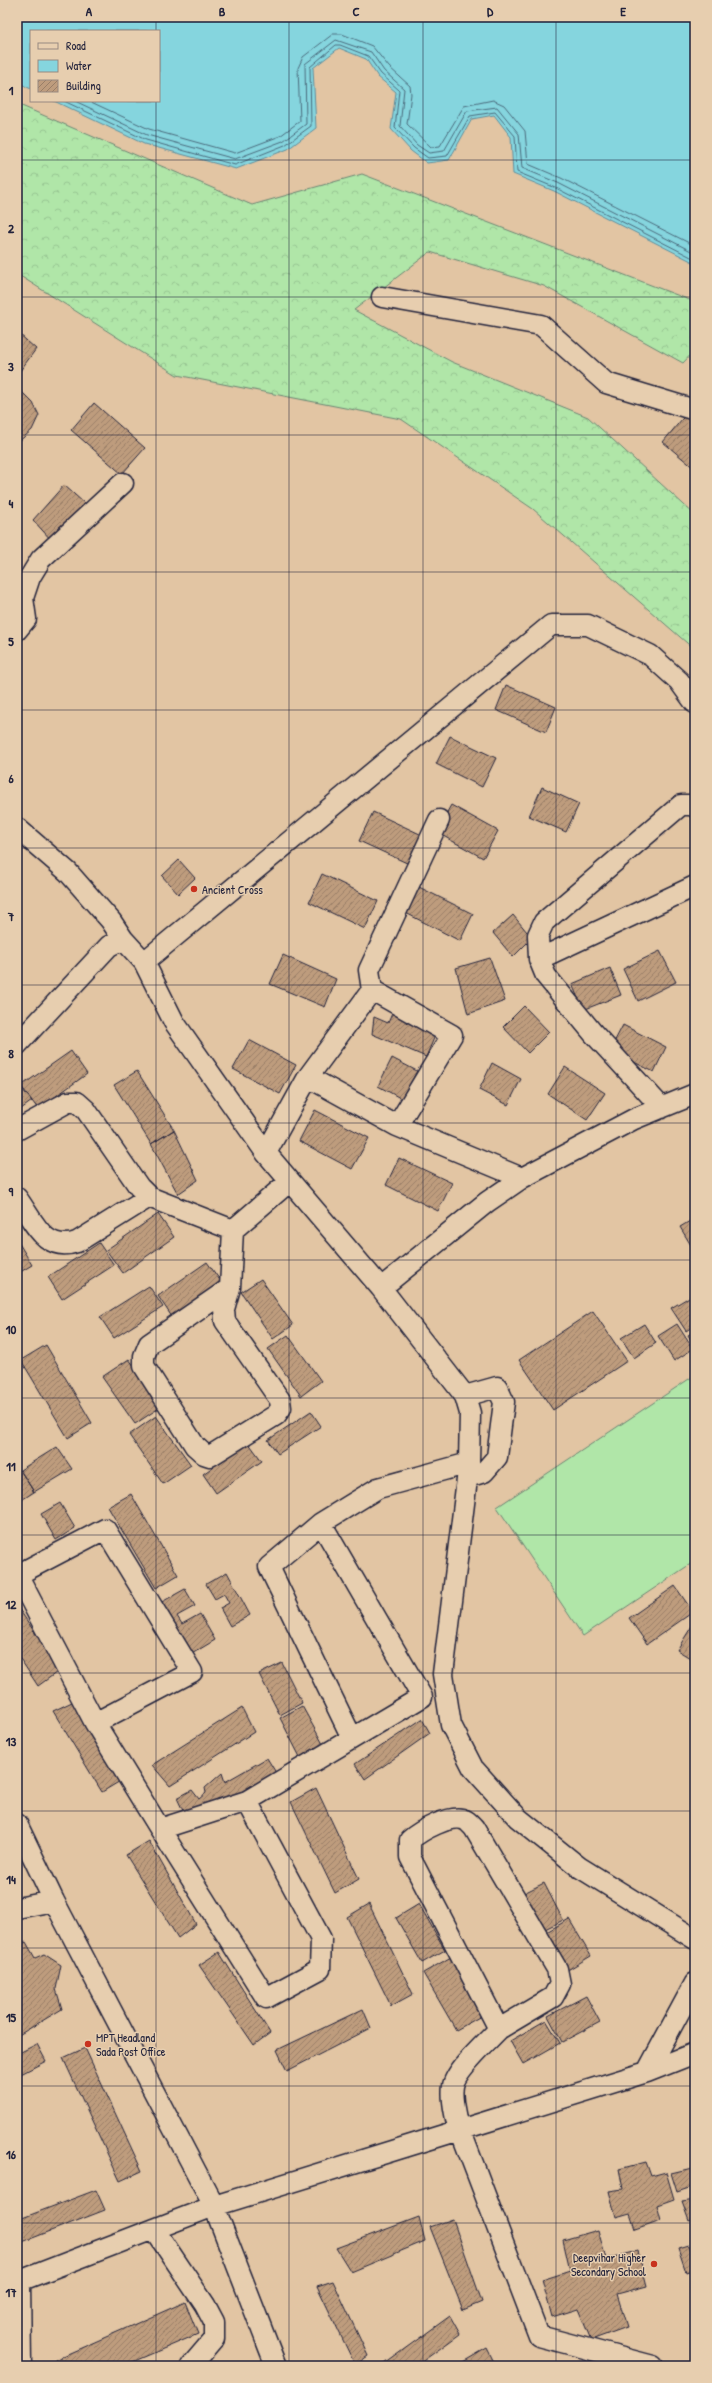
<svg xmlns="http://www.w3.org/2000/svg" width="712" height="2383" viewBox="0 0 712 2383" font-family="'Patrick Hand',sans-serif">
<style>
.forest{fill:url(#forest-crowns);stroke:#698472}
.pitch{fill:#b0e6a8;stroke:#698472}
.water{fill:#85d5de;stroke:#5d8d9d}
.lines{fill:none;stroke-linecap:round;stroke-linejoin:round}
.shore{stroke:#4a6a7c;stroke-width:1}
.building{fill:url(#building-hatch);stroke:#22223b}
.minor-casing{stroke:#22223b;stroke-width:23}
.minor{stroke:#e7ceaf;stroke-width:20}
.grid{fill:none;stroke:#22223b;stroke-width:1;stroke-opacity:0.55}
.poi-dot{fill:#c8321e;stroke:#e7ceaf;stroke-width:1.5}
.labels{text-anchor:middle;dominant-baseline:central;stroke-width:3;stroke-linejoin:round;paint-order:stroke}
.poi-label{font-size:12px;fill:#22223b;stroke:#e7ceaf;text-anchor:start}
.neatline{fill:none;stroke:#22223b;stroke-width:1.5}
.grid-label{font-size:13px;text-anchor:middle;font-weight:bold;fill:#22223b}
</style>
<defs>
<pattern id="forest-crowns" width="20" height="18" patternUnits="userSpaceOnUse"><rect width="20" height="18" fill="#b0e6a8"/><path d="M2 6a3 3 0 1 1 6 0M12 15a3 3 0 1 1 6 0" fill="none" stroke="#97c592"/></pattern>
<pattern id="building-hatch" width="6" height="6" patternUnits="userSpaceOnUse"><rect width="6" height="6" fill="#be9c7d"/><path d="M-1 1l2-2M0 6l6-6M5 7l2-2" fill="none" stroke="#9a7f68"/></pattern>
</defs>
<rect width="100%" height="100%" fill="#e2c5a3"/>
<filter id="ink" filterUnits="userSpaceOnUse"><feTurbulence type="fractalNoise" baseFrequency=".025" numOctaves="2"/><feDisplacementMap in="SourceGraphic" scale="8" xChannelSelector="R" yChannelSelector="G"/><feConvolveMatrix kernelMatrix="1 2 1 2 8 2 1 2 1" color-interpolation-filters="sRGB"/></filter>
<g filter="url(#ink)">
<path class="forest" d="M17,104L252,205L362,174L695,302V350L683,363L544,286L430,252L354,310L452,362L588,417L695,515V650L533,509L401,419L177,375L17,274Z"/>
<path class="pitch" d="M695,1375V1561L583,1636L497,1507Z"/>
<path class="water" d="M17,17H695V263L554,191L513,174L511,137L494,115L472,119L449,160L427,163L411,151L391,129L396,92L378,77L366,59L339,48L313,68L316,128L288,149L236,169L144,144L54,101H159V31H31V89L17,82Z"/>
<g class="lines">
<path class="shore" d="M64,101L146,140L235,165L285,145L311,126L310,67L336,45H340L368,56L381,74L399,90L395,128L414,148L428,158L447,156L470,116L495,112L515,136L517,172L556,188L695,259
M75,101L147,135L235,159L283,141L306,124L305,64L336,40L371,52L384,71L404,89L400,126L417,145L429,153L444,151L467,111L497,107L519,134L522,168L558,183L695,253
M89,101L149,129L235,153L280,136L300,121L298,68L303,57L333,34H342L372,46L389,67L410,86L411,94L407,124L431,147L440,146L464,106L493,100L504,105L525,131L528,164L561,178L695,246"/>
</g>
<path class="building" d="M17,332L36,349L17,375Z
M17,387L33,403L39,415L32,430L17,443Z
M94,403L145,448L122,474L71,430Z
M687,413L695,419V469L663,442Z
M64,485L84,503L52,541L33,520Z
M506,685L556,707L546,732L496,710Z
M450,736L496,758L482,787L436,764Z
M542,787L579,804L566,832L529,816Z
M451,805L498,831L483,858L436,832Z
M373,812L422,835L409,864L359,841Z
M179,860L195,878L178,894L162,876Z
M322,874L378,901L365,929L309,902Z
M415,885L473,914L460,941L402,911Z
M513,915L532,938L513,957L493,933Z
M660,951L676,982L638,1001L623,969Z
M283,955L336,979L325,1007L270,984Z
M490,958L505,1001L468,1014L456,968Z
M610,968L621,995L583,1010L572,984Z
M695,972V992L691,973Z
M524,1006L549,1032L528,1053L503,1027Z
M393,1011L437,1031L426,1057L372,1034L374,1017L388,1023Z
M623,1025L666,1047L654,1072L610,1050Z
M249,1040L296,1065L280,1094L233,1069Z
M71,1051L87,1074L38,1109L21,1086Z
M392,1058L417,1071L402,1099L378,1086Z
M492,1063L521,1079L508,1105L479,1090Z
M565,1067L605,1093L587,1120L548,1094Z
M137,1071L174,1130L151,1144L114,1085Z
M17,1083L32,1101L17,1112Z
M315,1110L369,1138L352,1169L299,1141Z
M174,1130L198,1180L178,1194L151,1144Z
M399,1158L452,1183L438,1211L386,1185Z
M158,1214L174,1237L123,1273L106,1250Z
M695,1218V1245L692,1247L680,1227Z
M17,1240L32,1265L17,1274Z
M99,1243L114,1265L62,1299L48,1277Z
M207,1262L222,1283L172,1317L158,1296Z
M261,1279L293,1325L273,1339L241,1292Z
M149,1286L163,1307L114,1338L100,1317Z
M691,1296L695,1303V1325L686,1331L671,1308Z
M593,1311L627,1361L553,1410L519,1360Z
M644,1324L656,1343L634,1358L621,1338Z
M677,1324L693,1349L674,1361L658,1336Z
M695,1331V1347L688,1335Z
M288,1335L321,1381L301,1396L268,1349Z
M46,1345L92,1423L68,1438L21,1360Z
M129,1359L162,1406L135,1424L102,1377Z
M311,1411L321,1426L278,1454L268,1440Z
M156,1416L191,1465L163,1484L129,1435Z
M248,1442L262,1461L216,1493L203,1474Z
M57,1447L72,1469L34,1492L20,1470Z
M20,1470L34,1492L17,1503V1472Z
M131,1494L178,1575L156,1588L108,1507Z
M60,1503L75,1528L56,1540L41,1514Z
M227,1572L250,1615L230,1626L220,1608L229,1603L224,1594L215,1599L206,1584Z
M675,1586L693,1612L647,1644L629,1618Z
M185,1589L195,1606L177,1616L182,1624L200,1614L215,1640L190,1655L160,1603Z
M17,1606L60,1670L38,1686L17,1654Z
M695,1621V1661L677,1650Z
M282,1663L302,1703L280,1715L259,1674Z
M72,1702L122,1780L102,1792L53,1711Z
M302,1706L323,1744L300,1757L280,1718Z
M242,1708L254,1732L170,1786L152,1765Z
M422,1719L430,1733L365,1779L355,1764Z
M267,1758L278,1776L230,1801L185,1815L177,1798L192,1790L199,1799L206,1793L205,1788L222,1773L225,1782Z
M316,1788L359,1879L335,1893L291,1802Z
M149,1841L196,1924L178,1938L126,1855Z
M544,1883L563,1920L539,1932L520,1895Z
M369,1904L413,1994L391,2006L347,1917Z
M419,1904L445,1950L422,1963L396,1918Z
M569,1919L591,1956L566,1971L543,1934Z
M26,1942L35,1958L44,1954L61,1965L56,1989L62,2009L17,2036V1946Z
M219,1952L270,2033L254,2045L199,1965Z
M451,1957L483,2015L456,2030L423,1973Z
M586,1996L600,2022L562,2042L548,2016Z
M363,2009L371,2028L287,2071L277,2050Z
M546,2020L560,2043L523,2064L510,2041Z
M37,2044L46,2061L17,2076V2054Z
M85,2048L142,2171L120,2181L63,2058Z
M646,2162L651,2176L666,2172L674,2199L657,2205L661,2220L635,2229L630,2214L616,2218L609,2191L623,2189L619,2169Z
M692,2168L695,2186L677,2192L671,2173Z
M96,2190L105,2210L17,2244V2220Z
M695,2200V2219L689,2221L682,2202Z
M419,2217L425,2241L351,2272L336,2248Z
M453,2219L482,2302L463,2310L430,2227Z
M598,2230L606,2259L638,2251L647,2286L617,2294L627,2327L591,2340L578,2309L552,2317L542,2280L570,2271L563,2240Z
M688,2245L695,2269L686,2272L678,2248Z
M333,2281L368,2356L355,2365L317,2286Z
M185,2302L198,2334L123,2366H56L54,2360Z
M450,2316L460,2334L416,2366H381Z
M487,2348L494,2362L488,2366H456Z"/>
<g class="lines">
<g class="minor-casing">
<path id="minor" d="M382,297L541,325L606,383L695,410
M17,591L23,598L26,619L17,630
M23,598L30,577L41,559L123,483
M17,828L68,872L111,921L123,939L144,962L174,1022L266,1153L381,1288L465,1396L470,1413L469,1463L443,1674L451,1725L473,1768L518,1818L579,1867L695,1939
M539,959L695,886
M144,962L551,625H588L650,655L679,681L695,703
M372,990L452,1035L397,1126
M17,1045L109,946L123,939
M308,1077L397,1126L522,1178L487,1202L381,1288
M662,1108L593,1033L546,976L539,959L538,935L544,922L681,805H692L695,807
M17,1130L68,1102H77L86,1110L139,1187L149,1197L233,1230
M266,1153L308,1077L372,990L369,970L439,820
M522,1178L634,1119L695,1094
M17,1198C34,1221 44,1253 77,1242L149,1197
M230,1288L149,1344L144,1356V1366L195,1446L204,1454L210,1456L276,1415L281,1408L280,1400L225,1321L224,1309L230,1288L233,1230L290,1181
M465,1396L497,1387L504,1402L497,1457L484,1472L468,1477
M321,1523L269,1567L352,1738
M17,1574L95,1723L160,1829L247,1801L422,1697L321,1523L378,1488L469,1463
M17,1575L105,1529L192,1672L95,1723
M17,1824L54,1901L214,2206L276,2366
M160,1829L266,1998L320,1969L321,1939L247,1801
M17,1908L54,1901
M499,2029L553,1997L560,1984L557,1969L474,1828C472,1826 468,1821 465,1820C452,1813 420,1831 410,1840V1857L499,2029C488,2041 455,2070 453,2086C451,2097 454,2108 456,2119L539,2336L653,2366
M647,2072L695,1983
M154,2229L205,2305L214,2322V2339L191,2366
M20,2281L21,2366
M17,2282L214,2206L647,2072L695,2053"/>
</g>
<use href="#minor" class="minor"/>
</g>
</g>
<path class="grid" d="M156,17V31M289,17V2366M423,17V2366M556,17V2366M156,101V2366M17,160H695M17,297H695M17,435H695M17,572H695M17,710H695M17,848H695M17,985H695M17,1123H695M17,1260H695M17,1398H695M17,1535H695M17,1673H695M17,1811H695M17,1948H695M17,2086H695M17,2223H695"/>
<g class="poi-dot">
<circle cx="194" cy="889" r="4"/>
<circle cx="88" cy="2044" r="4"/>
<circle cx="654" cy="2264" r="4"/>
</g>
<g class="labels">
<g class="poi-label">
<text x="202" y="889">Ancient Cross</text>
<text x="96" y="2037">MPT Headland<tspan x="96" dy="14">Sada Post Office</tspan></text>
<text x="646" y="2257" text-anchor="end">Deepvihar Higher<tspan x="646" dy="14">Secondary School</tspan></text>
</g>
</g>
<rect width="712" height="2383" fill="none" stroke="#e7ceaf" stroke-width="44"/>
<rect x="30" y="30" width="130" height="72" fill="#e7ceaf" stroke="#988981"/>
<rect x="38" y="43" width="20" height="6" fill="#e7ceaf" stroke="#988981"/>
<text x="66" y="50" font-size="12" fill="#22223b">Road</text>
<rect x="38" y="60" width="20" height="12" fill="#85d5de" stroke="#988981"/>
<text x="66" y="70" font-size="12" fill="#22223b">Water</text>
<rect x="38" y="80" width="20" height="12" fill="url(#building-hatch)" stroke="#988981"/>
<text x="66" y="90" font-size="12" fill="#22223b">Building</text>
<rect x="22" y="22" width="668" height="2339" class="neatline"/>
<g class="grid-label">
<text x="89" y="16">A</text>
<text x="222" y="16">B</text>
<text x="356" y="16">C</text>
<text x="490" y="16">D</text>
<text x="623" y="16">E</text>
<text x="11" y="95">1</text>
<text x="11" y="233">2</text>
<text x="11" y="371">3</text>
<text x="11" y="508">4</text>
<text x="11" y="646">5</text>
<text x="11" y="783">6</text>
<text x="11" y="921">7</text>
<text x="11" y="1058">8</text>
<text x="11" y="1196">9</text>
<text x="11" y="1334">10</text>
<text x="11" y="1471">11</text>
<text x="11" y="1609">12</text>
<text x="11" y="1746">13</text>
<text x="11" y="1884">14</text>
<text x="11" y="2022">15</text>
<text x="11" y="2159">16</text>
<text x="11" y="2297">17</text>
</g>
</svg>
